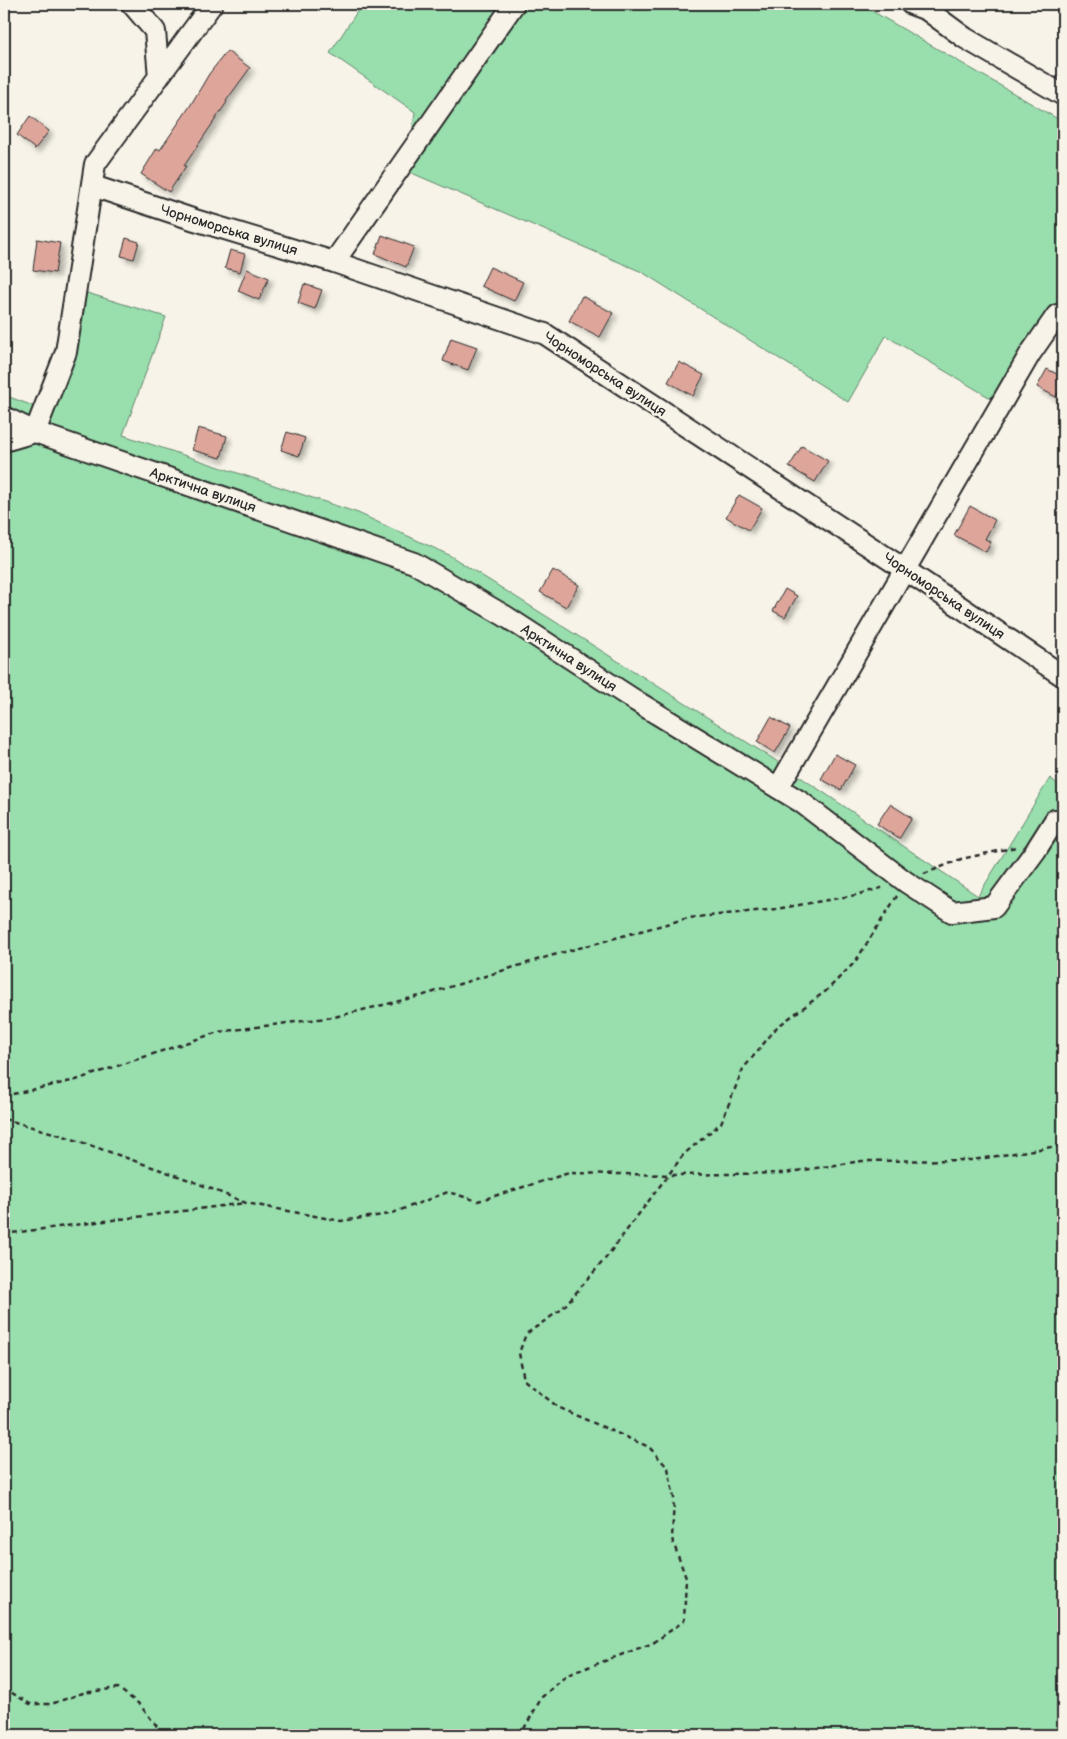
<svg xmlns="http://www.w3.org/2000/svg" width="1067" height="1739" viewBox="0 0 1067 1739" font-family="'Balsamiq Sans',sans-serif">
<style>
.green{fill:#98dfad;stroke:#62856c}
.building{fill:#dea59b;stroke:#2b2b2b;filter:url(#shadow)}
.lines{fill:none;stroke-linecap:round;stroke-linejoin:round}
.minor-casing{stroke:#2b2b2b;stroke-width:24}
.path{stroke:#2b2b2b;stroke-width:2.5;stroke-dasharray:5 4;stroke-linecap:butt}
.minor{stroke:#f7f3e8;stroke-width:20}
.labels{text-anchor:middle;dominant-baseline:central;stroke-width:5;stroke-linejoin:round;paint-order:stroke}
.street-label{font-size:14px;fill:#2b2b2b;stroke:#f7f3e8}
</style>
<defs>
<filter id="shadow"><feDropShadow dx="4" dy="4" stdDeviation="2.5" flood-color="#0004"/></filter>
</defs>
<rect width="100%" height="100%" fill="#f7f3e8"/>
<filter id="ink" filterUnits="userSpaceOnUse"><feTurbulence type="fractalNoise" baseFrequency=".02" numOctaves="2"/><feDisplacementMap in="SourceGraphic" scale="10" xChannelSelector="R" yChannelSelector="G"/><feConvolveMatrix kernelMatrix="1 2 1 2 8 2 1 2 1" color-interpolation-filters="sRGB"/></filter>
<g filter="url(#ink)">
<path class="green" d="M362,4H860L1063,122V312L1009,409L886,336L848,402L642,272L407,171L415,112L330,53Z
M84,292L166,317L123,435L358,513L449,555L772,758L978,896L1050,778L1063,788V1735H4V395L36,407Z"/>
<path class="building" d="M227,51L250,68L226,101L227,102L184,166H186L169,192L141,174L157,148L160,150L190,106L209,74Z
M30,116L49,131L35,149L17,135Z
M382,235L414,247L406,267L375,254Z
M126,238L139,242L134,259L121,256Z
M37,239L60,243L55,273L33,270Z
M230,250L245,254L240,272L225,268Z
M490,267L523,282L514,301L481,286Z
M247,269L269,278L259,300L238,291Z
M304,284L322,290L315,309L298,303Z
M582,296L613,313L600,337L569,321Z
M451,338L477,347L468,370L443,361Z
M679,362L704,375L693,396L668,382Z
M1047,369L1063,377V383L1056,397L1037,387Z
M198,428L227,436L221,458L192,450Z
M287,432L305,438L299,456L281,450Z
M802,446L828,461L815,482L789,467Z
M739,495L762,508L749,530L726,517Z
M970,506L995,520L985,539L991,542L986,552L954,535Z
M553,570L579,585L566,607L540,592Z
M785,589L797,596L785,617L773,611Z
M771,717L790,728L775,753L757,742Z
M835,754L855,765L841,790L821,779Z
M890,804L912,818L899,839L877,824Z"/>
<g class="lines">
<g class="minor-casing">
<path id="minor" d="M132,4L155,31L159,77
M911,4L927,10L965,38L1063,95
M93,186L195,220L334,262L545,334L904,569L1063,676
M334,262L514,4
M4,417L35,432L414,563L505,616L636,701L801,802L906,882L952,912L994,907L1036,850L1055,820H1063
M4,441L35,432L66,352L95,164L212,4
M778,788L1030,354L1057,315"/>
</g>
<path class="path" d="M924,874L961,859L1016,847
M4,1096L76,1080L218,1032L334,1017L424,995L550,956L688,918L776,909L856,895L885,887
M4,1119L64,1136L192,1181L246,1203L341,1221L390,1214L448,1192L478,1201L569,1173L676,1175L784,1173L862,1161L973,1160L1063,1145
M4,1234L245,1203
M4,1688L30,1704H51L83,1693L118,1688L139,1704L164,1735
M518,1735L521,1734L542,1697L567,1675L653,1643L684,1621L686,1578L672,1539L674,1498L668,1468L649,1447L559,1408L524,1380L519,1353L526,1334L562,1309L605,1259L684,1154L721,1123L743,1069L777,1027L826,991L855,962L897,896"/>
<use href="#minor" class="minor"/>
</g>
</g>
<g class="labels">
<g class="street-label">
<text transform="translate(229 230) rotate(17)">Чорноморська вулиця</text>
<text transform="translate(605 374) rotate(33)">Чорноморська вулиця</text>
<text transform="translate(203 490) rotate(19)">Арктична вулиця</text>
<text transform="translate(944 596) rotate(34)">Чорноморська вулиця</text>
<text transform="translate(569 658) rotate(33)">Арктична вулиця</text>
</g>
</g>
<rect width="1067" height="1739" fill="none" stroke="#f7f3e8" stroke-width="20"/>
<rect x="10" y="10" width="1047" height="1719" fill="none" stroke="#2b2b2b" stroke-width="2" filter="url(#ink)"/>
</svg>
